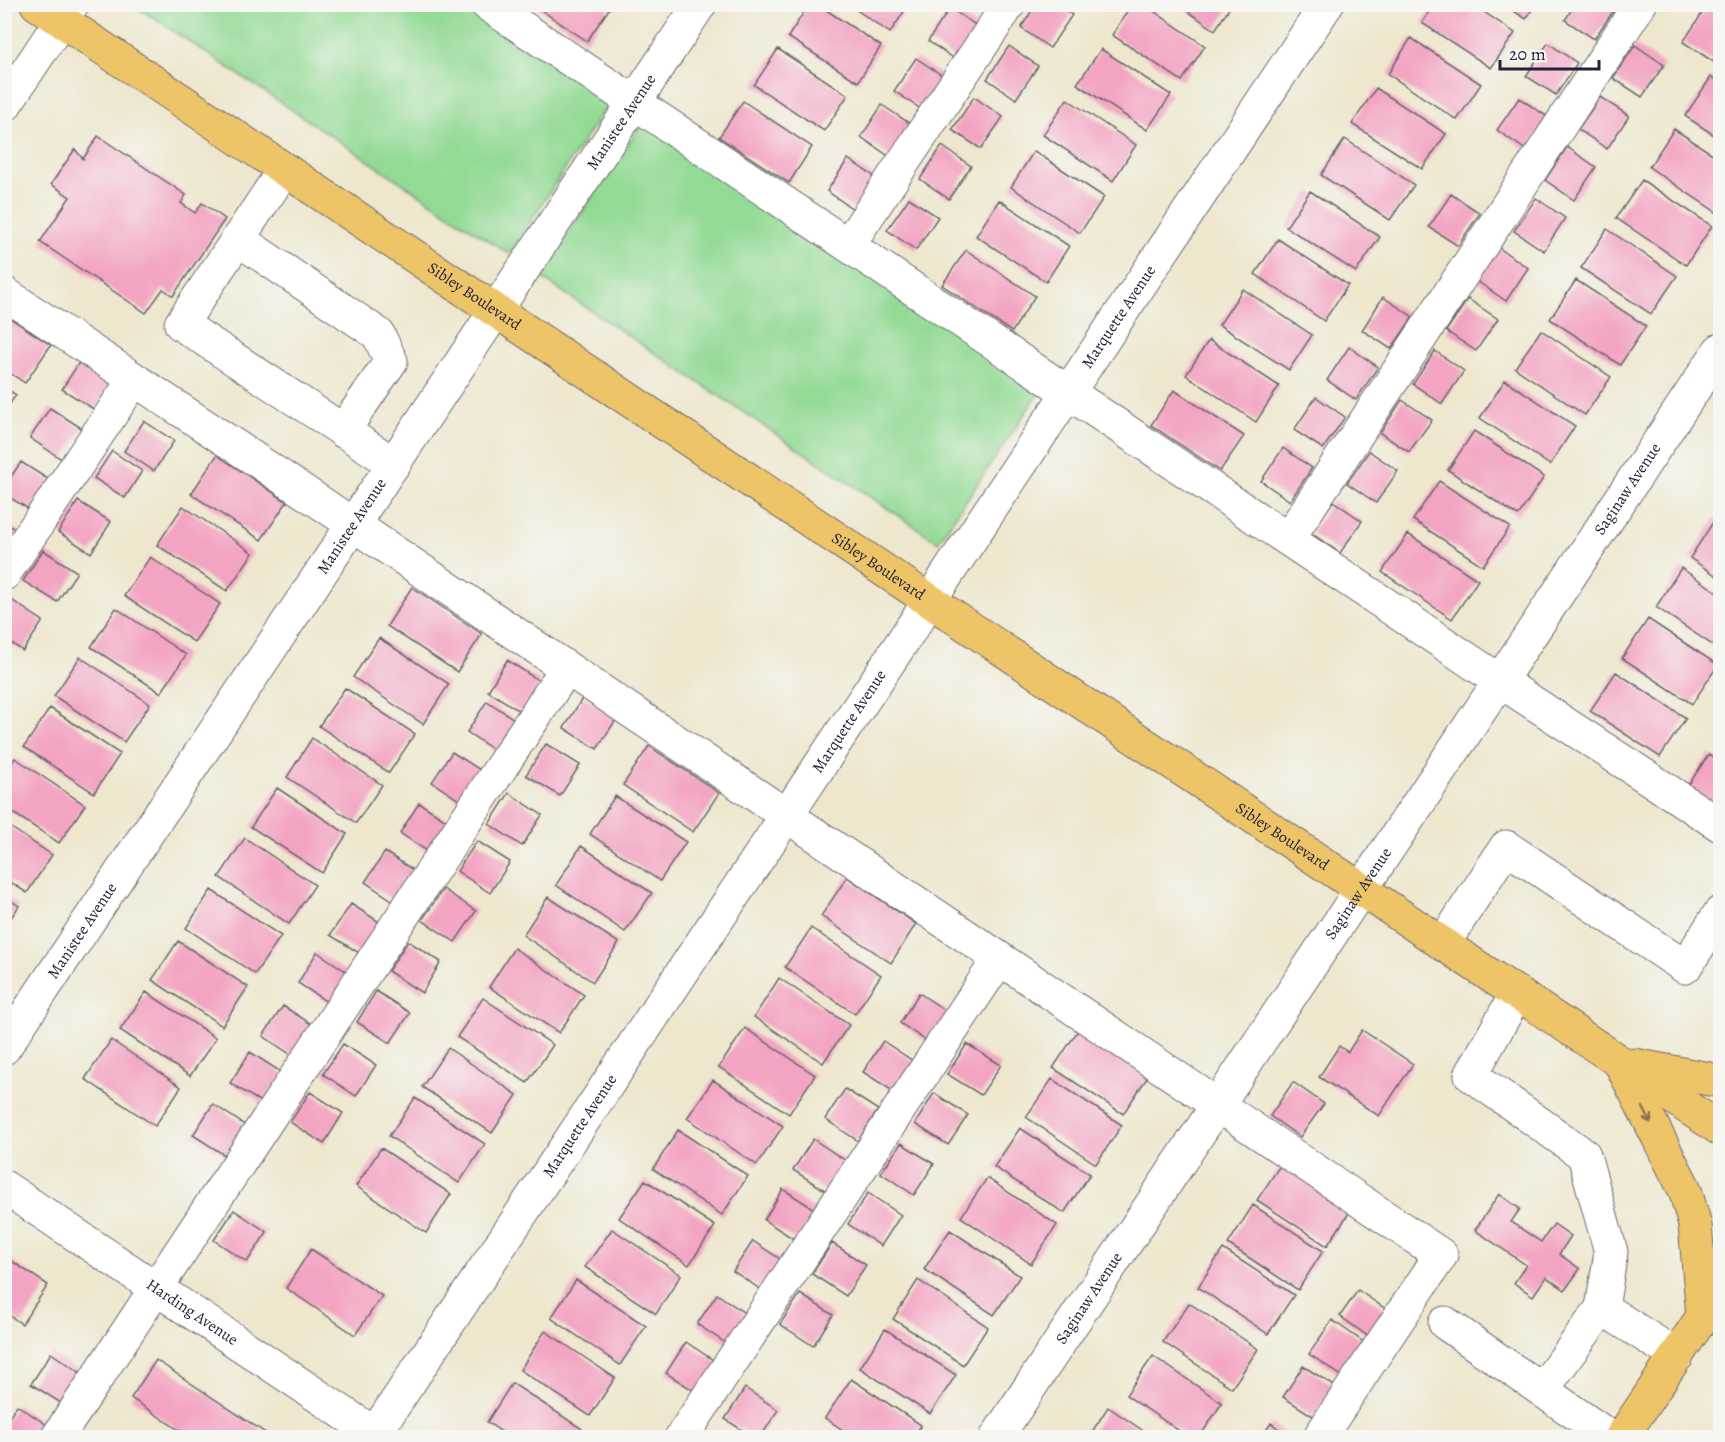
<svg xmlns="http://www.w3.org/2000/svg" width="1725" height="1442" viewBox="0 0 1725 1442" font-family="Alegreya,serif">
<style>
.green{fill:#93da94;stroke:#5a7e68;stroke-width:1.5}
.building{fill:#f3a4c2}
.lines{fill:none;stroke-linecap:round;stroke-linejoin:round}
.minor-casing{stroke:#69676e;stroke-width:35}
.major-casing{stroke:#69676e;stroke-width:35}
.minor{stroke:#fff;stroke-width:33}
.major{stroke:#eec469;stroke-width:33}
.oneway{stroke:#887352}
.labels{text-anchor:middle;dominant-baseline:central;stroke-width:4.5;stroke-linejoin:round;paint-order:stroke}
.street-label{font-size:16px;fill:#22223b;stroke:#f6f6f2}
</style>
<rect width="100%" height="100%" fill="#f6f6f2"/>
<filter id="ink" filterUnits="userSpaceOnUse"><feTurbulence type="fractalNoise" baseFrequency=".0167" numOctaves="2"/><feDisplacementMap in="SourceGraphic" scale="12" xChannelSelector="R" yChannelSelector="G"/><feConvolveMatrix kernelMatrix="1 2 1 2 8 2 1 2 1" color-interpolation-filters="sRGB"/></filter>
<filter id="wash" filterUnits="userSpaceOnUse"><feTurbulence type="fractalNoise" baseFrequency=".008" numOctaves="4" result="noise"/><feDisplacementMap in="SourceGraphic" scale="24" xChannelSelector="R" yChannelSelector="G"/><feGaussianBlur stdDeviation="1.35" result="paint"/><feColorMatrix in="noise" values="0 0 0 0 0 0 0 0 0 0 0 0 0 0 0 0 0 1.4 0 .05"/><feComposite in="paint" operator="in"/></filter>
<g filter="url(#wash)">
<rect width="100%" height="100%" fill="#eee7ce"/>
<path class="green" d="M134,5H473L612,98L509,254Z
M645,119L1045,384L938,542L539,276Z"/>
<g id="blocks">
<path class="building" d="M532,4H609L611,6L587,41Z
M809,4H817L881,46L858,82L788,37Z
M848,4H909L890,33Z
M1036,4H1056L1072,15L1050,48L1021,28Z
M1132,4H1143L1205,46L1182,81L1112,35Z
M1177,4H1232L1215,30Z
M1434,4H1472L1515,33L1491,68L1422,23Z
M1503,4H1536L1526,19Z
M1575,4H1612L1616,7L1594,39L1565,20Z
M1707,6L1720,15V66L1683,42Z
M950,8L980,28L958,61L928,41Z
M1411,38L1481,84L1457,120L1388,74Z
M1548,43L1577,63L1556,95L1526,76Z
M1635,45L1664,65L1642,97L1613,78Z
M1009,46L1038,66L1016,99L987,79Z
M778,49L848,95L824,131L754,85Z
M1101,49L1171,95L1147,130L1077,84Z
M916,58L946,78L924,111L894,91Z
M1711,77L1720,83V139L1685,116Z
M1376,88L1446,134L1422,169L1352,124Z
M974,97L1003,117L981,149L952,130Z
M1600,97L1629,116L1607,149L1578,129Z
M1519,98L1548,117L1526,150L1497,130Z
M1067,99L1136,145L1113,181L1043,135Z
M743,101L812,147L789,183L719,137Z
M882,105L912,125L890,157L861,137Z
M1674,129L1720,159V211L1719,214L1649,167Z
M98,136L186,195L181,203L195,213L202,203L225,219L173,296L163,289L146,313L40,242L70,197L51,184L75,149L83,159Z
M1345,139L1414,185L1390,220L1321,175Z
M942,146L971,166L949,199L920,179Z
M1567,147L1596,167L1574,200L1545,180Z
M1034,151L1104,197L1080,233L1011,187Z
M848,159L878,179L856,211L827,191Z
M1642,180L1712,226L1686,265L1616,218Z
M1310,191L1380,237L1356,272L1286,227Z
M1451,194L1480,213L1458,246L1429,227Z
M909,198L938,217L916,250L887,230Z
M1536,198L1565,218L1544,251L1514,231Z
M999,200L1069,246L1046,282L976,236Z
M1607,229L1677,276L1651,314L1581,268Z
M1278,239L1348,285L1324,321L1255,274Z
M1499,248L1528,268L1506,301L1477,281Z
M966,250L1035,296L1012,332L942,285Z
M1576,280L1646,326L1620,365L1550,319Z
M1243,289L1312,335L1289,370L1219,325Z
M1383,297L1413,317L1391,349L1362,330Z
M1468,299L1498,319L1476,351L1446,331Z
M4,314L51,345L25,383L4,369Z
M1541,330L1611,377L1585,415L1515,368Z
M1209,340L1279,386L1256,422L1186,375Z
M1349,347L1378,367L1356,400L1327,380Z
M1435,351L1464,371L1442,404L1413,384Z
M82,358L115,380L95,410L62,389Z
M1505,380L1575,426L1550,465L1480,418Z
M4,387L16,395L4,412Z
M1174,390L1244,436L1220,471L1151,425Z
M1316,397L1345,417L1323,449L1294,430Z
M1402,400L1432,420L1409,452L1380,433Z
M50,408L83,429L63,460L30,438Z
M144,421L174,441L154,471L124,451Z
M1474,431L1544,477L1518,516L1448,470Z
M1283,448L1312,468L1290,501L1261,481Z
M112,451L142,471L125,498L94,478Z
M1369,451L1398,471L1376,503L1347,483Z
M217,455L287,502L261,540L191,494Z
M21,462L54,483L35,513L4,494V487Z
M1439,481L1510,527L1483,566L1413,520Z
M78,501L111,522L91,553L58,532Z
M1333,501L1362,521L1340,553L1311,533Z
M183,506L253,553L227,591L157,545Z
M1715,519L1720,523V578L1690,558Z
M4,522L19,532L4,555Z
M1408,534L1478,580L1452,619L1382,572Z
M43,550L77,572L57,602L23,581Z
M150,557L220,604L194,642L124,596Z
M1681,568L1720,594V650L1656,607Z
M412,587L482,634L457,672L387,626Z
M10,599L43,621L23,651L4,639V607Z
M116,608L186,655L161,693L91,647Z
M1648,619L1718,665L1692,704L1622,658Z
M379,638L449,684L423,724L353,677Z
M80,657L150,704L124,742L54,696Z
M507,660L541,682L521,712L488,691Z
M1616,672L1686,718L1660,757L1590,711Z
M345,688L415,734L389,773L319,726Z
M583,697L617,718L597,749L564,728Z
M487,701L520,723L500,754L467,732Z
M50,708L120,754L94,793L24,747Z
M312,738L382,785L356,823L287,777Z
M546,744L580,765L560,796L526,775Z
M649,746L719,793L693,832L623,785Z
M452,752L485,773L465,804L432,782Z
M1709,754L1720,762V801L1717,806L1687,787Z
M15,758L85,805L59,843L4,807V774Z
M277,788L347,834L322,873L251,827Z
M509,793L542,815L522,846L489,824Z
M615,796L686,842L660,881L590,834Z
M419,803L453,824L433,855L400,833Z
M4,823L52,855L27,893L4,878Z
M245,838L315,885L289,924L219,877Z
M477,841L510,862L490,893L457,871Z
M581,846L652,893L625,932L556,885Z
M385,852L418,873L398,904L365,882Z
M847,877L916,924L891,963L821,916Z
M443,889L476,911L455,942L422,920Z
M211,890L281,936L255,974L186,928Z
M4,896L19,906L4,928Z
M548,897L619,943L593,982L523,935Z
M351,904L384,925L364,956L330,935Z
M811,928L881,975L855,1014L785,967Z
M178,941L248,987L222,1026L152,980Z
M408,941L441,962L422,993L388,971Z
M514,948L584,995L559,1033L489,987Z
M317,952L350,974L330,1004L298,983Z
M779,978L849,1025L823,1063L754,1017Z
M376,991L410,1013L390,1043L357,1022Z
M146,992L216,1038L190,1076L120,1030Z
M919,993L952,1015L932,1045L900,1023Z
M483,998L553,1045L527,1083L457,1037Z
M283,1006L316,1027L296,1058L263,1036Z
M745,1028L815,1075L789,1114L719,1067Z
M1079,1029L1149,1075L1123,1114L1053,1068Z
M1362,1030L1413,1064L1379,1116L1319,1077L1339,1046L1348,1052Z
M111,1040L181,1087L155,1126L85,1079Z
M883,1041L916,1063L896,1093L863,1072Z
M343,1044L376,1065L356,1096L323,1074Z
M967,1044L1001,1065L981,1095L947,1074Z
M448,1048L517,1095L492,1133L422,1087Z
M250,1052L284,1074L264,1104L230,1083Z
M1052,1079L1122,1125L1096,1164L1026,1117Z
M713,1080L783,1126L757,1165L687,1118Z
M1293,1082L1324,1104L1300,1137L1270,1116Z
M845,1089L878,1110L858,1141L825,1119Z
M310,1092L343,1113L324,1144L290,1122Z
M934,1093L968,1115L948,1145L915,1124Z
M415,1098L485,1144L459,1183L389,1136Z
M213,1104L246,1126L226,1156L193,1135Z
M1020,1128L1090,1174L1064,1213L994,1167Z
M678,1130L748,1176L722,1215L653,1169Z
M813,1139L846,1161L826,1191L793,1170Z
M901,1143L934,1164L914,1195L881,1173Z
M381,1148L451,1194L426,1233L356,1186Z
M1283,1161L1353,1207L1327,1246L1257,1200Z
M987,1178L1057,1225L1031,1264L961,1217Z
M645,1180L715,1226L689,1265L619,1218Z
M783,1189L817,1211L797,1241L764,1220Z
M868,1193L901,1215L881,1246L848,1224Z
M1499,1194L1520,1209L1511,1222L1541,1242L1554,1224L1571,1236L1559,1254L1580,1269L1565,1290L1546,1277L1533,1296L1514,1283L1526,1265L1475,1230Z
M1253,1205L1323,1251L1298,1290L1228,1244Z
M234,1210L267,1232L247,1262L214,1240Z
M612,1229L681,1275L656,1314L585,1267Z
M950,1230L1020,1276L994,1315L924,1269Z
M753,1241L786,1263L766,1293L733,1271Z
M832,1243L866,1265L846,1296L812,1274Z
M311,1249L382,1296L355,1335L286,1288Z
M1223,1249L1294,1295L1268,1334L1198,1287Z
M4,1256L48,1285L22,1324L4,1312Z
M576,1280L646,1326L620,1365L551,1318Z
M918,1280L988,1327L963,1365L893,1319Z
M1358,1290L1387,1310L1369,1337L1340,1316Z
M717,1294L749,1316L730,1346L697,1324Z
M800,1294L833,1315L813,1346L780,1324Z
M1189,1303L1258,1349L1232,1388L1163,1342Z
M1332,1320L1365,1343L1342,1376L1309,1354Z
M885,1329L956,1375L930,1414L860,1368Z
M545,1331L615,1378L590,1416L520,1370Z
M686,1342L719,1364L699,1394L666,1373Z
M51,1353L84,1375L64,1405L31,1384Z
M1153,1356L1222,1403L1199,1438H1190L1126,1395Z
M156,1360L273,1438H191L131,1398Z
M1303,1366L1336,1387L1316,1418L1283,1397Z
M851,1379L921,1425L913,1438H855L825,1418Z
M512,1383L582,1429L577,1438H511L487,1422Z
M745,1388L778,1410L760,1438H754L725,1419Z
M17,1405L50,1427L43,1438H4V1424Z
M1108,1407L1154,1438H1088Z
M1271,1423L1291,1438H1261Z"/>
</g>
</g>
<g filter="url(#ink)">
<use href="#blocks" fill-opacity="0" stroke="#69676e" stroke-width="1.5"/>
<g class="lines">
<g class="minor-casing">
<g id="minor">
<path d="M487,4L1500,681L1720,825"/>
<path d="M4,106L72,4"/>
<path d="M284,170L181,324L394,464"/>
<path d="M238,239L378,334L391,361L343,431"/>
<path d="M848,245L1009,4"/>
<path d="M4,293L321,503L1441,1255L1319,1438"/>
<path d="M1288,539L1640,4"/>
<path d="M4,574L134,380"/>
<path d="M1443,944L1506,847L1685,967L1720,913"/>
<path d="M1517,993L1471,1075L1584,1155L1611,1252L1602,1308L1677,1356"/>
<path id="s1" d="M4,1048L700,4"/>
<path id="s2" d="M4,1187L381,1438"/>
<path d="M1445,1323L1611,1438"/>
<path d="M1542,1390L1602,1308"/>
<path d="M57,1438L566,669"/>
<path id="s3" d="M372,1438L1327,4"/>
<path d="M681,1438L999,959"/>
<path id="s4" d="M996,1438L1720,350"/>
</g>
</g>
<g class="major-casing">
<g id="major">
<path id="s5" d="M37,4L1720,1129"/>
<path d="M1621,1064L1685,1190L1695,1225L1703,1316"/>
<path d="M1634,1065L1720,1081"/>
<path d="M1621,1438L1716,1297"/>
</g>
</g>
<use href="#minor" class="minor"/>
<use href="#major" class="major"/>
</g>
<defs><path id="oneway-shaft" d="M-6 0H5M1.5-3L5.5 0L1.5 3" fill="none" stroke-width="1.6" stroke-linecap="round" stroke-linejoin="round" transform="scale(1.5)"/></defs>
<use class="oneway" href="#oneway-shaft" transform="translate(1647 1115) rotate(63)"/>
</g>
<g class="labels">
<g class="street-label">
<text stroke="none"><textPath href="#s1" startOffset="1113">Manistee Avenue</textPath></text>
<text stroke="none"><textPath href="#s5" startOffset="526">Sibley Boulevard</textPath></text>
<text stroke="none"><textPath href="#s3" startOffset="1347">Marquette Avenue</textPath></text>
<text stroke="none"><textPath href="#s4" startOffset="1140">Saginaw Avenue</textPath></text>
<text stroke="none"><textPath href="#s1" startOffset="627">Manistee Avenue</textPath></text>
<text stroke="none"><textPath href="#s5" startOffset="1012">Sibley Boulevard</textPath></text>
<text stroke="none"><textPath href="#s3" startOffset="861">Marquette Avenue</textPath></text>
<text stroke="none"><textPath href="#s5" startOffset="1498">Sibley Boulevard</textPath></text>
<text stroke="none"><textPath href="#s4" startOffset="654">Saginaw Avenue</textPath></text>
<text stroke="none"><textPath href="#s1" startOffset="141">Manistee Avenue</textPath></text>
<text stroke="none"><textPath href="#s3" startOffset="375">Marquette Avenue</textPath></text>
<text stroke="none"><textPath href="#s4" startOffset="168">Saginaw Avenue</textPath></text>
<text stroke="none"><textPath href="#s2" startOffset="226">Harding Avenue</textPath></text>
</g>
</g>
<rect width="1725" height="1442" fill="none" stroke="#f6f6f2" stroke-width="24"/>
<path d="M1500 60v9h99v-9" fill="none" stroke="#22223b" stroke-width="3"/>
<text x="1509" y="60" font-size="18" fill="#22223b" stroke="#f6f6f2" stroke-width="4.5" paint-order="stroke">20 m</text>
</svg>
